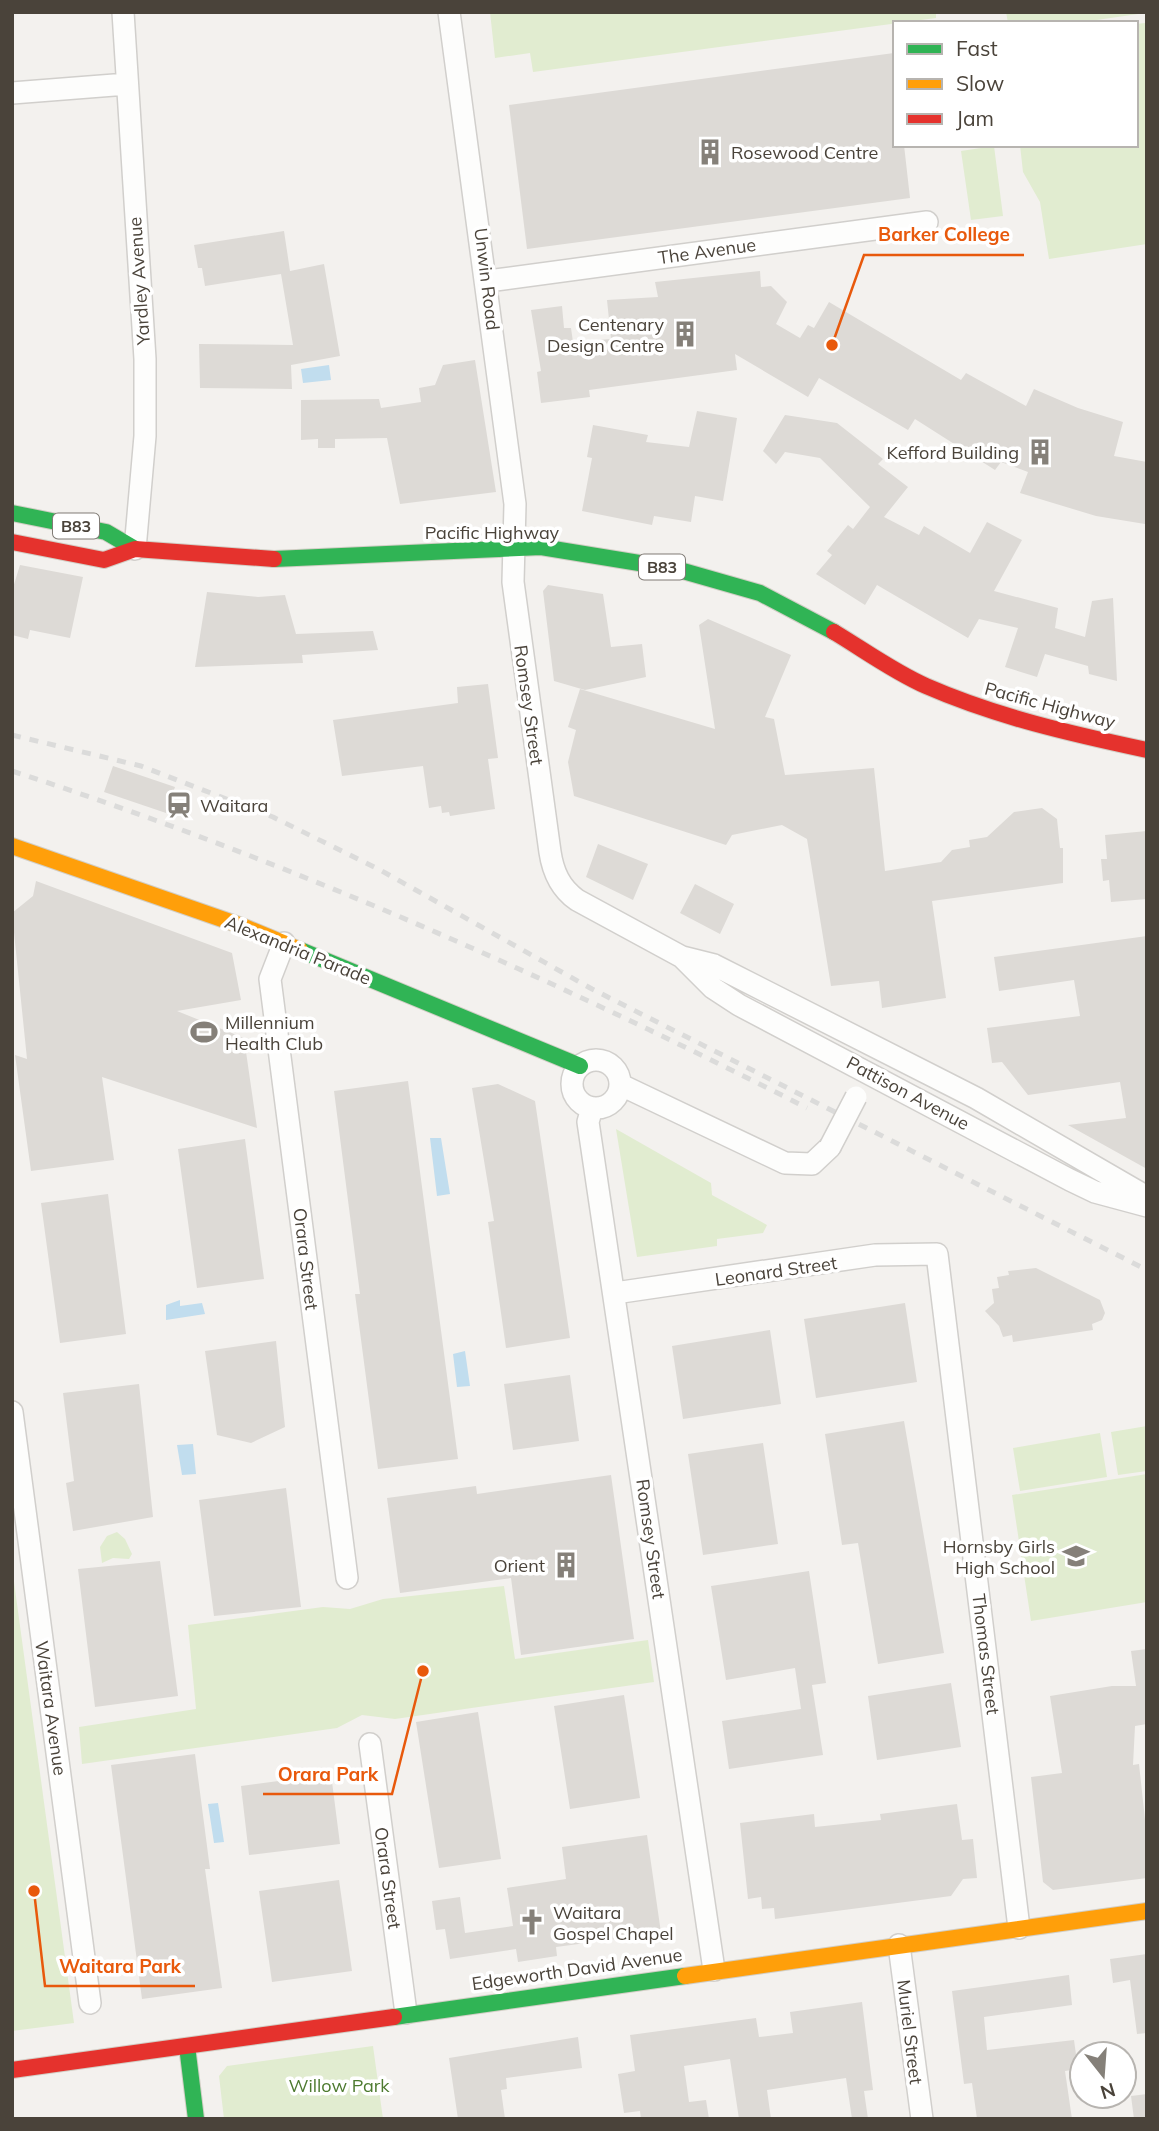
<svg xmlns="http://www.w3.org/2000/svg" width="1159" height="2131" viewBox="0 0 1159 2131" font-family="Mulish,sans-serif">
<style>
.green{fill:#e1ecd0}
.water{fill:#c1ddee}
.building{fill:#dddad6}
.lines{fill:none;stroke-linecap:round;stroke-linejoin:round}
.street-casing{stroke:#d1cfcc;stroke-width:24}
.fast-casing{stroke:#d2cec5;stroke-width:18}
.slow-casing{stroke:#d2cec5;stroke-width:18}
.jam-casing{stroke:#d2cec5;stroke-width:18}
.street{stroke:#fdfdfc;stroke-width:21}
.fast{stroke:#30b455;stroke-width:16}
.slow{stroke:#ff9f0a;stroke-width:16}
.jam{stroke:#e5322d;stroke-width:16}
.rail{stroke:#dbdbda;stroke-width:5;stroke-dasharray:9 9;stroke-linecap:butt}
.street-bridge-casing{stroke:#d1cfcc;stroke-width:24;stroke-linecap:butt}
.street-bridge{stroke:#fdfdfc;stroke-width:21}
.labels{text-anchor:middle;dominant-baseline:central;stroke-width:7;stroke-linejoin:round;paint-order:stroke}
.shield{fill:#fff;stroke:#807b75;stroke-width:2}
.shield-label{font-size:16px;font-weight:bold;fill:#4a433a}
.poi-label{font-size:18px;fill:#4a433a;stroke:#fff;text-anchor:start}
.street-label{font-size:18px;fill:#4a433a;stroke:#fff}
.park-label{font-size:18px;fill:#4d7a2f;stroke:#fff}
.leader{fill:none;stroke:#e8590c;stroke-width:2.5}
.callout-dot{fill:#e8590c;stroke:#fff;stroke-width:2.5}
.callout-label{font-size:19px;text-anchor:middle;font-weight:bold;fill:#e8590c;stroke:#fff;stroke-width:7;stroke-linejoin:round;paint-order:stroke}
</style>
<rect width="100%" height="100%" fill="#f3f1ee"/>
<path class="green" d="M490,12H936V18L533,72L530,53L495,58Z
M1006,12H1145V13L1076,23H1008Z
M1145,23L1147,244L1049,259L1040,202L1023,172L1020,145H1136V24Z
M994,146L1003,216L971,220L961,151Z
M616,1129L711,1183L712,1195L767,1225L763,1233L717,1239V1246L637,1257Z
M1147,1426V1471L1118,1475L1111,1432Z
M1100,1433L1107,1477L1020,1491L1013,1448Z
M1147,1474V1602L1031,1621L1012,1495Z
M117,1532L125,1539L132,1554L129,1559L113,1558L102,1563L100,1547L107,1536Z
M12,1567L74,2023L12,2031Z
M504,1586L515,1659L648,1640L654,1682L395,1719L362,1715L337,1728L82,1764L79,1727L196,1709L188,1625L323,1607L350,1609L383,1599Z
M373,2046L383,2119H224L219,2076L227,2066Z"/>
<path class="water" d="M329,365L331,380L303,383L301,369Z
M430,1138H441L450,1194L437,1196Z
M180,1300V1306L202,1303L205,1314L166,1320V1305Z
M465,1351L470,1386L457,1387L453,1354Z
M193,1444L196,1474L182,1475L177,1445Z
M218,1803L224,1842L214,1843L208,1804Z"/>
<path class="building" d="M894,53L895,145H904L910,198L527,249L509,105Z
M284,231L290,271L324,264L340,356L291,365L292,389L200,388L199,344L293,345L281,274L205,286L202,268H198L194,245Z
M760,271L761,287L771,286L787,302L776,324L800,338L808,325L814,328L829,302L961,380L966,373L1026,406L1034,389L1078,408L1123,422L1114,456L1147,462L1145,524L1096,516L1020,493L1028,472L1001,462L995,470L915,419L908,430L819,378L808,397L735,354L737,370L589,390L590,397L541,403L537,372L541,371L531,310L562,306L564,328H571L573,342L611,339L607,300L658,297L655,282Z
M475,360L496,492L400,504L387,438L335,439V448H318V439L301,440V400L379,399L381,408L421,402L419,388L435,385L443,365Z
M697,411L737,418L723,501L695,496L691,522L654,516L652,525L582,511L592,458L587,457L593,425L648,435L646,442L689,447Z
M785,415L837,423L883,459L878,464L908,487L884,517L919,535L924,526L970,553L987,522L1022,540L994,591L1058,608L1055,628L1085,637L1092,601L1113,598L1117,681L1089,674L1088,666L1045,654L1037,677L1005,667L1018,628L979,619L968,638L877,585L865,605L816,574L832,555L827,551L848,525L853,529L870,507L820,458L785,452L776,464L763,451Z
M20,565L83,577L70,638L30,630L28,639L12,635V591Z
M548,585L603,594L611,647L642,644L646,677L585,690L554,681L543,591Z
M207,592L258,597L285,595L296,634L373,631L378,650L302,655L303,663L195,667Z
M708,619L791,655L765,717L774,719L785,775L874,768L885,871L941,862L952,850L970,847L969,840L987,837L1014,812L1042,808L1057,819L1060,848H1063V883L932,901L946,998L882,1008L879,981L831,986L807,839L782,825L732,835L726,845L574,796L568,762L576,730L568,727L580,689L715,729L699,625Z
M488,684L498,758L488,759L495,809L450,816L449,812L442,813L441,806L429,808L423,766L342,776L333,720L458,703L457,687Z
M113,766L175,787L166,813L104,792Z
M1147,831V899L1111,902L1109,880L1103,881L1101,859H1107L1105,835Z
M598,844L648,864L633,900L586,877Z
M36,881L232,953L241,1000L177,1011L244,1038L257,1128L102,1077L114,1160L31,1171L15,1055L27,1059L12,913L33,896Z
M695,884L734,904L720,934L680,913Z
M1147,936V1169L1068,1125L1126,1118L1120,1082L1028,1095L1002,1062L992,1063L987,1028L1080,1016L1074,980L999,991L994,957Z
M408,1081L458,1459L378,1469L355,1294H360L334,1091Z
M498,1084L535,1101L570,1338L506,1348L488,1222L494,1221L472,1088Z
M245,1139L264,1279L197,1288L178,1149Z
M108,1194L126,1334L60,1343L41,1203Z
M1036,1268L1100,1300L1105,1313L1102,1320L1092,1324L1093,1330L1013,1342L1012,1335L1003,1337L999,1326L985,1311L994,1303L992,1289L999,1288L997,1277L1009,1275L1008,1271Z
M905,1303L917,1382L816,1398L804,1319Z
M770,1330L781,1404L683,1419L672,1346Z
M276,1341L285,1427L251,1443L217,1435L205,1351Z
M570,1375L579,1441L513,1450L504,1384Z
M139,1384L153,1517L73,1531L66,1483L74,1481L63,1393Z
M904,1421L944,1653L878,1664L858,1543L842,1545L825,1434Z
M763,1443L778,1544L703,1555L688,1454Z
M611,1475L634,1639L521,1655L511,1578L400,1593L387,1498L476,1486L477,1494Z
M286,1488L301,1607L214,1616L199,1500Z
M160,1561L178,1696L95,1707L78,1569Z
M809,1571L826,1683L812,1685L823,1755L729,1769L722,1721L801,1709L795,1668L726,1680L711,1586Z
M1147,1649V1724L1135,1726L1133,1765L1139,1764L1147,1838V1878L1053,1890L1043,1882L1031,1777L1062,1773L1050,1696L1112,1686H1136L1131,1651Z
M951,1683L961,1747L877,1760L868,1696Z
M624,1695L640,1798L570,1809L554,1706Z
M478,1712L501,1859L439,1868L416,1722Z
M195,1754L210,1869H205L222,1988L142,1999L111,1765Z
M331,1774L340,1844L249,1855L241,1786Z
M957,1804L962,1840L973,1839L977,1878L963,1879L951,1896L775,1919L774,1908L762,1909L761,1897L748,1899L740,1823L814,1814L815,1827L881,1820L880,1814Z
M647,1835L661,1933L556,1947L557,1956L518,1962L516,1949L450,1959L445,1929L436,1930L432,1901L460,1897L465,1933L513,1926L507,1888L566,1879L562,1847Z
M339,1880L352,1971L272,1982L259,1891Z
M1147,1954V2033L1137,2034L1130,1980L1113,1983L1110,1959Z
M1069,1975L1072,2005L984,2017L987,2050L1074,2040L1078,2069L1065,2071L1072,2119H977L972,2083L964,2084L952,1991Z
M862,2002L873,2090L864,2091L868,2119H852L846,2078L767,2090L771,2119H739L730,2059L684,2066L689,2102L706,2100L709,2119H641L640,2111L624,2113L618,2074L635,2071L630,2035L756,2018L759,2037L793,2033L790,2012Z
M578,2037L582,2068L506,2078L507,2089L501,2090L505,2119H458L449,2058Z
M1147,2094V2119H1134L1131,2096Z"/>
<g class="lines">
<g class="street-casing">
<path id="street" d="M123,12L145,359V436L135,549
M449,12L515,504L513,582L550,852C553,872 560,888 577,900L682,957L714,965L976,1098L1147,1197
M12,93L127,84
M488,281L927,222
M284,943L270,979L347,1578
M683,958L713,988L739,1005L1070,1180L1095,1192L1147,1206
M572 1084a24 24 0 1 1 48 0a24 24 0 1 1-48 0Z
M621,1085L785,1163L812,1164L830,1147
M592,1108L588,1122L714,1970
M615,1293L875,1255L937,1254L1019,1928
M12,1412L90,2003
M370,1744L406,2013
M899,1945L922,2119"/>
</g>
<g class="fast-casing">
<path id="fast" d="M12,513L106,532L135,549
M274,559L541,547L676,569L760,593L834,632
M300,950L580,1066
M394,2017L685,1976
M187,2046L196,2119"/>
</g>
<g class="slow-casing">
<path id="slow" d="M12,846L242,926L300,950
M685,1976L1147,1911"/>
</g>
<g class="jam-casing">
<path id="jam" d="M12,542L104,560L135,549L274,559
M834,632C864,650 894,672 926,686C997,717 1072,734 1147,750
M12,2070L394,2017"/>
</g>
<use href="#street" class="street"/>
<use href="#fast" class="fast"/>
<use href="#slow" class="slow"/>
<use href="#jam" class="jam"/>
<path class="rail" d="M12,735L141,766L273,817L382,871L592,989L1147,1270
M12,771C287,860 550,977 807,1108"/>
<g class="street-bridge-casing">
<path id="street-bridge" d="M830,1147L856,1097"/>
</g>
<use href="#street-bridge" class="street-bridge"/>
</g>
<defs>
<g id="building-bare" transform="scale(2.1)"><path d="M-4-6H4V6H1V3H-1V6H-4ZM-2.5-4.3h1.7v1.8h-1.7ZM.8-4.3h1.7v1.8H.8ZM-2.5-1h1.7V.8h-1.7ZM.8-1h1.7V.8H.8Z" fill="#858079" stroke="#fff" stroke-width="2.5" paint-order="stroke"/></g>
<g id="station-bare" transform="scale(2.1)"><path d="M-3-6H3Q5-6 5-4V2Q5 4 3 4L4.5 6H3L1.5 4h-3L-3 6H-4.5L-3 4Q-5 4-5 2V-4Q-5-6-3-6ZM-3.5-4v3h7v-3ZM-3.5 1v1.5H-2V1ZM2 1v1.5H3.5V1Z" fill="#858079" stroke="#fff" stroke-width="2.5" paint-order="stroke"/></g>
<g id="stadium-bare" transform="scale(2.1)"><path d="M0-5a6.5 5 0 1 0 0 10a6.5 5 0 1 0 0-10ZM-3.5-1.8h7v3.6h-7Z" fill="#858079" stroke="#fff" stroke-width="2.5" paint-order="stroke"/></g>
<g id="school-bare" transform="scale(2.1)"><path d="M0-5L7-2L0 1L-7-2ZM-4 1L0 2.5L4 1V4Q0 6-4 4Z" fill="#858079" stroke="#fff" stroke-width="2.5" paint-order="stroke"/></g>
<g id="church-bare" transform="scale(2.1)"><path d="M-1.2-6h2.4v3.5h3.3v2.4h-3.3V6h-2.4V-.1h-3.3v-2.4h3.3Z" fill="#858079" stroke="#fff" stroke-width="2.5" paint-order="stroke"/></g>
</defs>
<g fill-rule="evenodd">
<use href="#building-bare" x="710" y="152"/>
<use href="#building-bare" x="685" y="334"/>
<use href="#building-bare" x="1040" y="452"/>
<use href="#station-bare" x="179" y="805"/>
<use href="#stadium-bare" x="204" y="1032"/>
<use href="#school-bare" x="1076" y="1556"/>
<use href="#building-bare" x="566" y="1565"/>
<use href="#church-bare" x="532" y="1922"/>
</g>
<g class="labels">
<g class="shield">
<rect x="53" y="513.5" width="46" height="25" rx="5"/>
<rect x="639" y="554.5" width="46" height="25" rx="5"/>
</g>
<g class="shield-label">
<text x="76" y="526">B83</text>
<text x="662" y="567">B83</text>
</g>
<g class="poi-label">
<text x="731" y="152">Rosewood Centre</text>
<text x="664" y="324" text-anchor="end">Centenary<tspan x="664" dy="21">Design Centre</tspan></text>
<text x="1019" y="452" text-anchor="end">Kefford Building</text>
<text x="200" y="805">Waitara</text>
<text x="225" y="1022">Millennium<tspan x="225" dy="21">Health Club</tspan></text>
<text x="1055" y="1546" text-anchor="end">Hornsby Girls<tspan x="1055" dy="21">High School</tspan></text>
<text x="545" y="1565" text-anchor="end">Orient</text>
<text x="553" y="1912">Waitara<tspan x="553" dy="21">Gospel Chapel</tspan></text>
</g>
<g class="street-label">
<text transform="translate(707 251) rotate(-8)">The Avenue</text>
<text transform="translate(487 279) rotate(83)">Unwin Road</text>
<text transform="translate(139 281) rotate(-94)">Yardley Avenue</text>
<text x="492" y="532">Pacific Highway</text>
<text transform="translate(529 705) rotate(82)">Romsey Street</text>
<text transform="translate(1050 705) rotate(15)">Pacific Highway</text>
<text transform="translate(298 950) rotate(22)">Alexandria Parade</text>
<text transform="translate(908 1093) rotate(28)">Pattison Avenue</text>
<text transform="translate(306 1259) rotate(83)">Orara Street</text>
<text transform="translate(776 1271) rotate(-8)">Leonard Street</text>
<text transform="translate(651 1539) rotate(82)">Romsey Street</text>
<text transform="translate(986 1654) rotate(83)">Thomas Street</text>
<text transform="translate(51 1708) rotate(82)">Waitara Avenue</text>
<text transform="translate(388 1878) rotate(82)">Orara Street</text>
<text transform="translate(577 1969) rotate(-8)">Edgeworth David Avenue</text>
<text transform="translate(910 2032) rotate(83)">Muriel Street</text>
</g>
<g class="park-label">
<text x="339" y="2085">Willow Park</text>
</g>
</g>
<path class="leader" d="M832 345L864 255H1024M423 1671L392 1794H263M34 1891L45 1986H195"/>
<g class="callout-dot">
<circle cx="832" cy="345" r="7"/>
<circle cx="423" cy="1671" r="7"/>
<circle cx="34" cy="1891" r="7"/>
</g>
<g class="callout-label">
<text x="944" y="241">Barker College</text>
<text x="328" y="1781">Orara Park</text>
<text x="120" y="1973">Waitara Park</text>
</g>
<rect width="1159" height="2131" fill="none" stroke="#4a433a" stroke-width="28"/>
<rect x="893" y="21" width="245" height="126" fill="#ffffff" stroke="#b7b4b0" stroke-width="2"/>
<rect x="907" y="44" width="35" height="10" fill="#30b455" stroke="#b7b4b0" stroke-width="2"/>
<text x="956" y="56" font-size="21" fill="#4a433a">Fast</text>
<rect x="907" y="79" width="35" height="10" fill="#ff9f0a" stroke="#b7b4b0" stroke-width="2"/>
<text x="956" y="91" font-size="21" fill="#4a433a">Slow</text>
<rect x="907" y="114" width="35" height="10" fill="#e5322d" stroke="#b7b4b0" stroke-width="2"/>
<text x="956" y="126" font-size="21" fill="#4a433a">Jam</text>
<g transform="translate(1103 2075) rotate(163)"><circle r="33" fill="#ffffff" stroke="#b7b4b0" stroke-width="2"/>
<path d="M0-5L12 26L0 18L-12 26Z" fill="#858079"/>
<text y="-10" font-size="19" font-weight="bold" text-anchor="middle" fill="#4a433a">N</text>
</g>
</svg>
